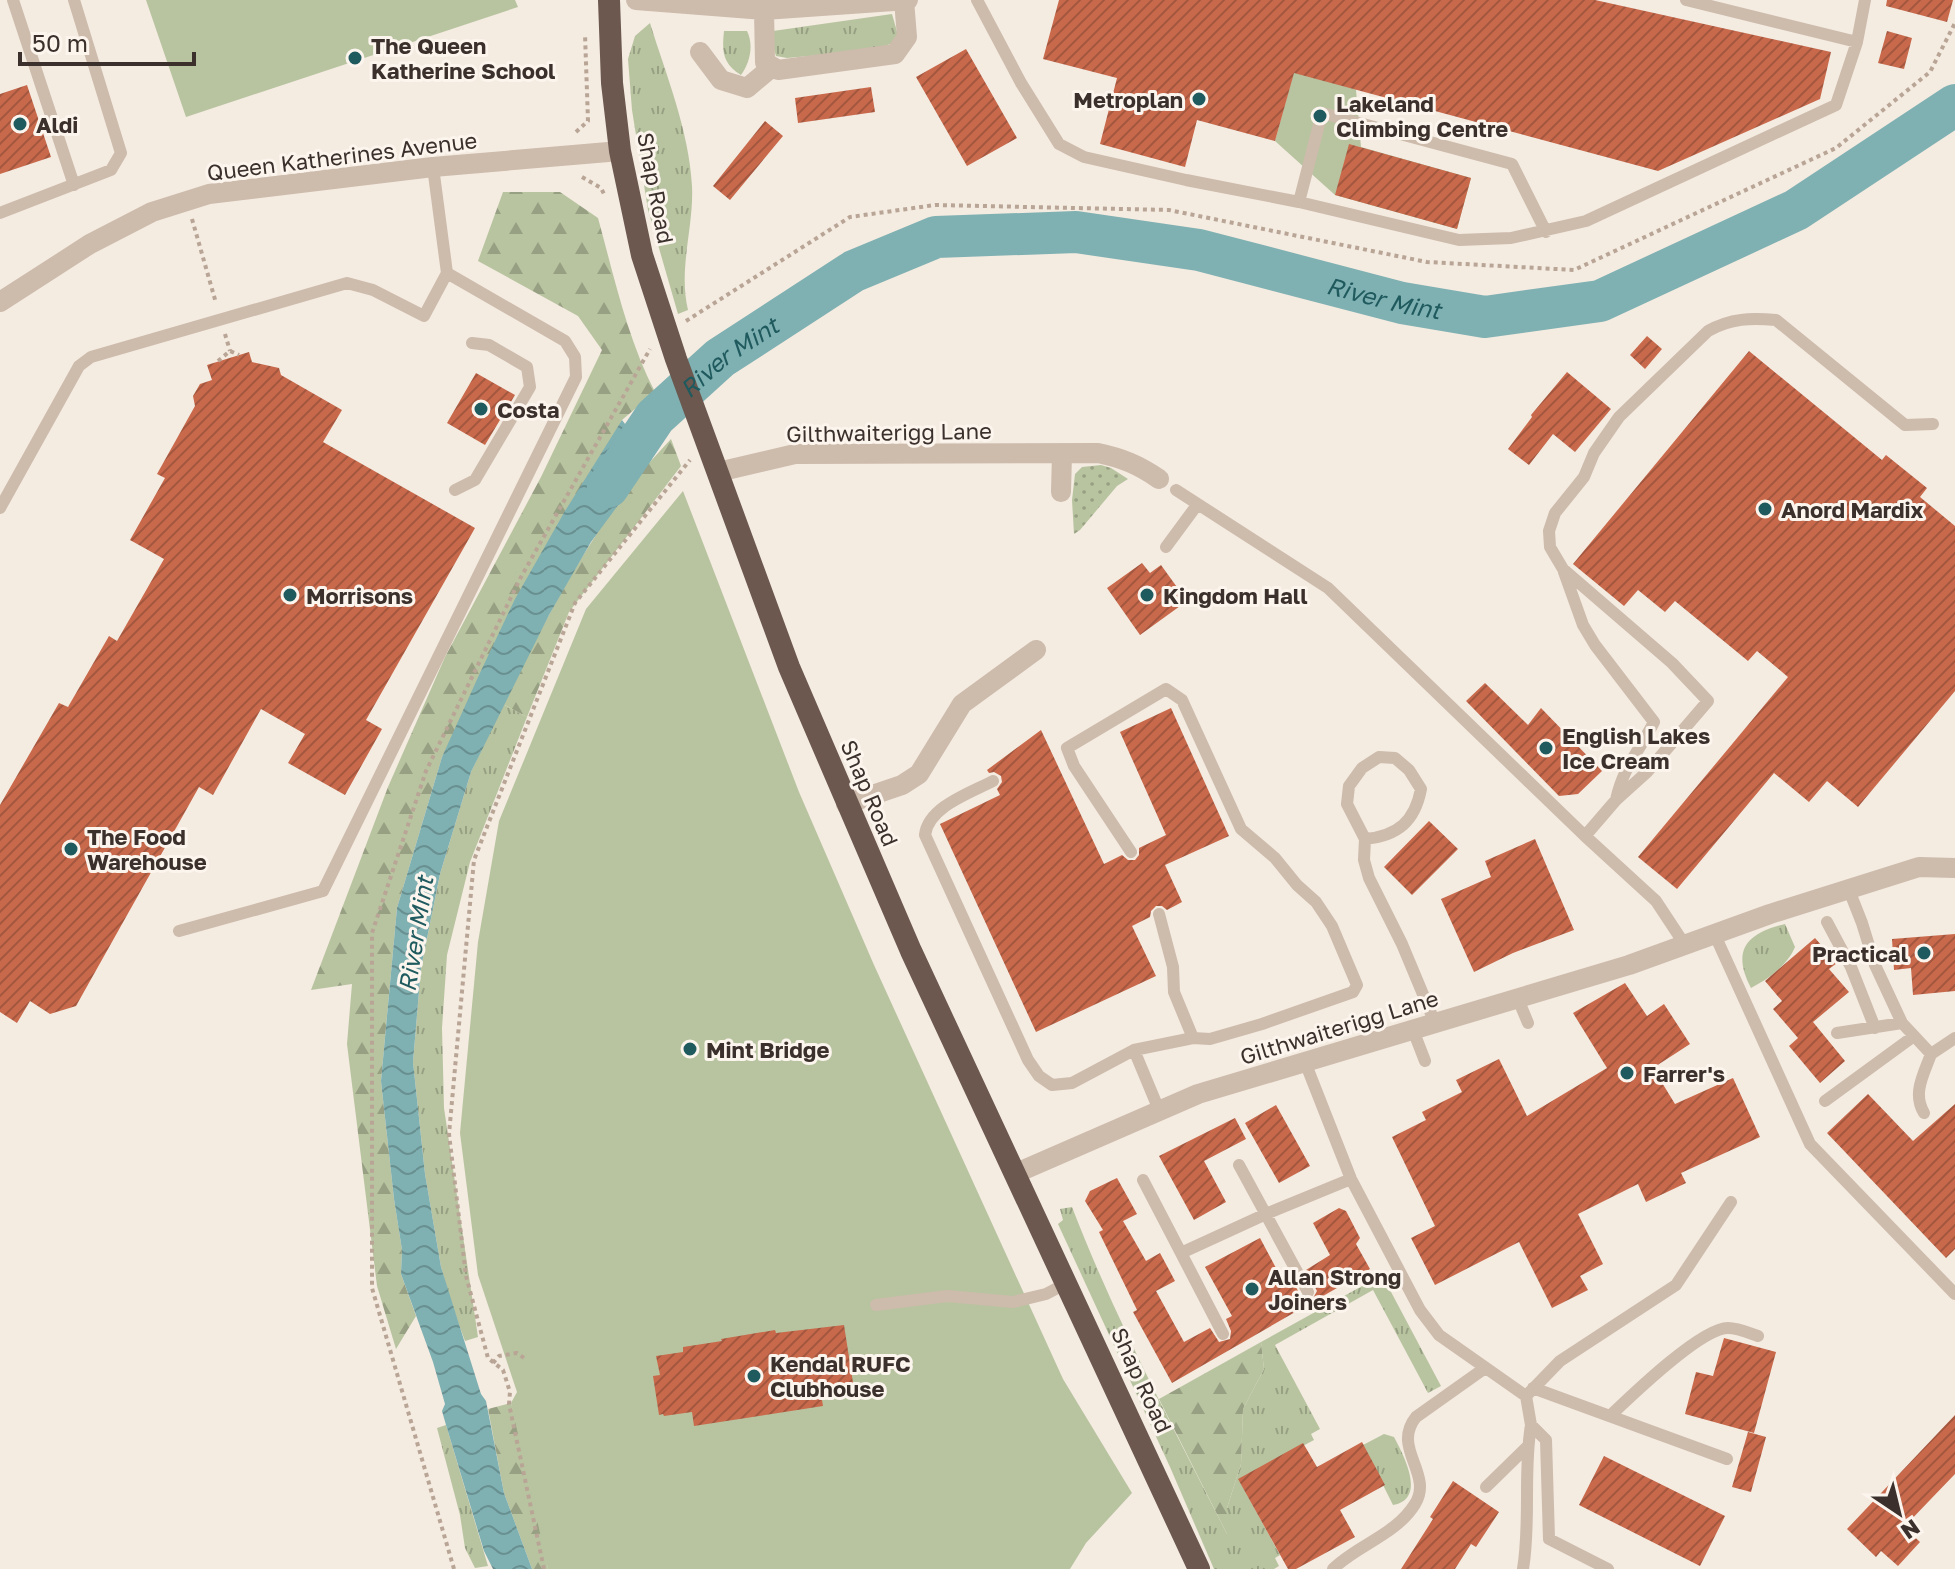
<svg xmlns="http://www.w3.org/2000/svg" width="1955" height="1569" viewBox="0 0 1955 1569" font-family="'Golos Text',sans-serif">
<style>
.grass{fill:url(#grass-tufts)}
.forest{fill:url(#forest-firs)}
.park{fill:url(#park-dots)}
.pitch{fill:#b8c4a0}
.water{fill:url(#water-waves)}
.lines{fill:none;stroke-linecap:round;stroke-linejoin:round}
.river{stroke:#7fb0b2;stroke-width:42}
.building{fill:url(#building-hatch)}
.path{stroke:#b9a596;stroke-width:4;stroke-dasharray:4 4;stroke-linecap:butt}
.service{stroke:#cdbbac;stroke-width:12}
.minor{stroke:#cdbbac;stroke-width:20}
.tertiary{stroke:#cdbbac;stroke-width:20}
.trunk{stroke:#6c584f;stroke-width:22}
.poi-dot{fill:#1f5a5e;stroke:#fbf5ee;stroke-width:3}
.labels{text-anchor:middle;dominant-baseline:central;stroke-width:6;stroke-linejoin:round;paint-order:stroke}
.poi-label{font-size:22px;font-weight:bold;fill:#3b302b;stroke:#fbf5ee;text-anchor:start}
.street-label{font-size:22px;fill:#3b302b;stroke:#fbf5ee}
.water-label{font-size:24px;font-style:italic;fill:#1f5a5e;stroke:#fbf5ee}
</style>
<defs>
<pattern id="grass-tufts" width="24" height="20" patternUnits="userSpaceOnUse" patternTransform="scale(2)"><rect width="24" height="20" fill="#b8c4a0"/><path d="M3 7l-1-3M5 7V3M7 7l1-3M15 17l-1-3M17 17v-4M19 17l1-3" fill="none" stroke="#97a083"/></pattern>
<pattern id="forest-firs" width="22" height="20" patternUnits="userSpaceOnUse" patternTransform="scale(2)"><rect width="22" height="20" fill="#b8c4a0"/><path d="M5 1l3.5 6h-7zM16 11l3.5 6h-7z" fill="#97a083"/></pattern>
<pattern id="park-dots" width="8" height="8" patternUnits="userSpaceOnUse" patternTransform="scale(2)"><rect width="8" height="8" fill="#b8c4a0"/><path d="M2 2h.1M6 6h.1" fill="none" stroke="#97a083" stroke-width="1.8" stroke-linecap="round"/></pattern>
<pattern id="water-waves" width="16" height="10" patternUnits="userSpaceOnUse" patternTransform="scale(2)"><rect width="16" height="10" fill="#7fb0b2"/><path d="M0 5q4-4 8 0t8 0" fill="none" stroke="#699091"/></pattern>
<pattern id="building-hatch" width="6" height="6" patternUnits="userSpaceOnUse" patternTransform="scale(2)"><rect width="6" height="6" fill="#c8694b"/><path d="M-1 1l2-2M0 6l6-6M5 7l2-2" fill="none" stroke="#a4573f"/></pattern>
</defs>
<rect width="100%" height="100%" fill="#f4ebe1"/>
<path class="grass" d="M892,14L898,35L891,44L866,51L787,58L776,56L770,36L773,31Z
M650,23C666,75 689,130 692,186C694,228 678,268 688,310L678,314L648,210L632,110L628,59L635,36Z
M724,31H747C754,45 750,63 741,75C722,63 722,51 724,31Z
M503,704L527,717L470,862L447,955L442,1028L444,1108L478,1337L465,1341L451,1303L441,1267L425,1174L413,1062L421,968L440,874L471,772Z
M1785,924L1795,947C1787,966 1768,979 1751,988C1731,950 1747,933 1785,924Z
M1072,1207C1115,1319 1173,1427 1227,1534V1508L1241,1464L1243,1409L1264,1369L1261,1342L1382,1275L1441,1386L1428,1393L1373,1290L1275,1345L1320,1429L1311,1434L1314,1440L1239,1480L1280,1555L1275,1558L1279,1566L1274,1569H1214L1170,1467L1058,1224L1063,1220L1060,1209Z
M446,1425L488,1566L475,1568L465,1548L460,1515L437,1428Z
M1384,1434L1394,1437C1404,1456 1427,1499 1393,1505L1363,1445Z"/>
<path class="forest" d="M503,192H560L598,218C614,276 627,338 655,392L622,420L442,757L397,908L381,1081L394,1199L402,1250L401,1274L416,1316L396,1349L377,1286L347,1044L352,984L311,990L388,787L445,657L541,477L602,350L578,316L478,261Z
M671,439L681,466L569,612L527,717L503,704C550,611 598,515 671,439Z
M1261,1342L1264,1369L1243,1409L1241,1464L1227,1508L1228,1536L1159,1399Z
M511,1403L534,1479L548,1569H532L504,1493L488,1409Z"/>
<path class="park" d="M1101,465L1111,468L1128,479L1117,486L1080,530L1074,534L1072,500L1075,474L1082,467Z"/>
<path class="pitch" d="M146,0H515L518,7L186,117Z
M1313,0L1356,90L1361,147L1471,178L1457,229L1335,195L1275,141Z
M683,491L799,792L874,965L1063,1379L1132,1493L1086,1543L1070,1569H548L511,1403L517,1392L478,1275L460,1133L478,942L499,821L586,609Z"/>
<path class="water" d="M622,420L652,459L591,542L549,615L471,772L440,874L421,968L413,1062L425,1174L441,1267L481,1394L486,1401L504,1493L532,1569H493L484,1551L446,1425L442,1411L445,1404L433,1362L401,1274L402,1250L394,1199L381,1081L397,908L442,757L479,675L515,599L565,511Z"/>
<g class="lines">
<path class="river" id="s1" d="M608,487L655,417L720,358L854,271L936,237L1076,232L1199,250L1402,303L1485,317L1600,301L1796,210L1955,105"/>
</g>
<path class="building" d="M1059,0H1595L1831,52L1820,99L1658,171L1294,73L1275,141L1197,120L1185,167L1100,144L1117,78L1043,59Z
M1887,0H1953L1947,22L1886,6Z
M1887,31L1912,38L1904,69L1878,63Z
M966,49L1017,138L967,166L916,77Z
M27,85L51,157L0,174V94Z
M871,87L875,112L798,123L795,98Z
M765,121L783,136L730,200L713,186Z
M1349,144L1471,178L1457,229L1335,195Z
M1647,336L1662,349L1645,369L1630,355Z
M1749,351L1882,460L1886,455L1927,488L1920,497L1955,526V691L1858,807L1827,781L1809,802L1774,773L1677,889L1638,857L1788,677L1757,651L1748,661L1675,601L1665,612L1638,590L1624,606L1573,564Z
M249,352L252,362L279,368L281,375L342,410L323,442L475,528L366,720L382,729L345,795L288,763L305,734L261,709L213,795L199,787L76,1006L50,1014L30,1001L17,1023L0,1012V805L59,703L68,707L109,636L117,641L164,559L130,540L165,478L157,474L195,406L193,396L200,384L212,380L207,365Z
M1567,372L1611,409L1575,452L1553,434L1529,465L1508,449L1532,417L1531,415Z
M476,373L515,395L485,445L447,423Z
M1142,563L1150,573L1161,565L1187,601L1140,635L1107,588Z
M1485,683L1528,725L1541,708L1602,771L1578,794L1559,796L1466,701Z
M1171,708L1229,836L1165,865L1182,902L1167,910L1162,906H1156L1151,911L1150,917L1132,926L1156,976L1036,1032L940,824L1000,795L997,789L1002,782L1001,776L994,772L989,773L987,770L1041,730L1104,864L1122,855L1128,860H1135L1139,855V848L1166,835L1120,732Z
M1429,821L1458,849L1412,895L1384,867Z
M1535,839L1574,930L1513,953L1474,972L1441,899L1491,877L1485,861Z
M1955,934V991L1913,995L1911,968L1894,970L1892,939Z
M1815,938L1837,963L1829,969L1849,992L1813,1022L1845,1061L1820,1083L1789,1046L1798,1038L1773,1009L1782,1001L1765,981Z
M1625,983L1647,1016L1664,1004L1690,1044L1653,1068L1675,1104L1733,1078L1760,1137L1681,1173L1686,1183L1646,1202L1638,1184L1578,1214L1603,1264L1580,1276L1588,1290L1552,1308L1519,1242L1435,1285L1411,1238L1435,1226L1392,1137L1426,1120L1422,1112L1462,1092L1456,1080L1499,1059L1527,1116L1607,1068L1573,1013Z
M1868,1094L1913,1141L1955,1104V1249L1946,1258L1827,1133Z
M1276,1105L1310,1166L1279,1183L1245,1123Z
M1235,1118L1246,1139L1204,1161L1226,1202L1194,1220L1159,1156Z
M1117,1178L1137,1214L1123,1221L1146,1261L1160,1253L1175,1281L1156,1291L1184,1342L1210,1328L1219,1342L1230,1339L1231,1331L1226,1319L1232,1316L1205,1267L1260,1238L1284,1283L1291,1279L1303,1299L1312,1300L1317,1291L1306,1270L1330,1255L1313,1223L1339,1208L1346,1211L1360,1238L1356,1244L1370,1269L1172,1383L1133,1312L1137,1310L1099,1232L1103,1230L1085,1201L1090,1191Z
M844,1325L854,1389L821,1394L823,1406L694,1426L692,1412L664,1416L663,1414L659,1415L653,1376L660,1375L656,1356L683,1352V1347L722,1341L721,1339L775,1330L776,1333Z
M1724,1338L1776,1352L1754,1433L1685,1414L1696,1372L1713,1376Z
M1955,1415V1474L1904,1527L1920,1542L1898,1566L1881,1551L1876,1557L1847,1529Z
M1748,1432L1766,1437L1751,1492L1732,1487Z
M1362,1442L1385,1485L1340,1510L1355,1537L1296,1569H1288L1238,1479L1303,1443L1317,1467Z
M1604,1456L1725,1516L1700,1566L1579,1505Z
M1453,1481L1499,1512L1476,1547L1471,1544L1455,1569H1401L1433,1519L1430,1517Z"/>
<g class="lines">
<path class="path" d="M576,132L588,121L585,34
M582,177L601,188L605,196
M192,219L216,303
M686,321L850,217L935,205L1169,210L1427,262L1574,270L1836,148L1930,72L1955,23
M225,334L230,351
M218,361L230,351L239,355
M493,1363L499,1356L517,1353L527,1360
M454,1569L372,1288V933L426,771L521,577L650,349
M544,1569L509,1404L510,1392L503,1370L488,1358L466,1276L449,1134L474,860L575,603L690,460"/>
<path class="service" d="M13,0L74,185
M977,0L1021,83L1059,144L1084,157L1186,180L1299,202L1459,240L1511,238L1586,221L1836,105L1857,42L1686,0
M1857,42L1865,0
M1299,202L1322,113L1512,164L1546,232
M0,213L111,170L121,153L74,0
M455,490L475,480L530,387L527,367L489,345L472,343
M1176,490L1328,588L1585,836L1656,901L1685,945
M0,508L79,366L91,357L347,283L373,290L424,316L447,273
M1166,547L1197,505
M1564,572L1583,625L1595,645L1654,722C1640,750 1623,767 1616,800
M993,781C970,793 928,807 925,835L1028,1060L1039,1076L1052,1085L1072,1083L1134,1050L1193,1038L1210,1039L1262,1024L1353,992L1357,985L1332,926L1316,902L1297,885L1275,858L1241,829L1182,700L1166,689L1067,748L1074,766L1131,852
M1585,836L1616,800L1647,772L1708,701L1672,663L1563,569L1550,547L1549,531L1555,513L1584,477L1594,453L1619,417L1708,331C1731,318 1751,318 1776,320L1905,425L1933,424
M1365,839C1398,836 1415,821 1421,789L1409,770L1395,758L1379,757L1362,768L1349,786L1347,804L1365,839L1364,860L1369,878L1402,944L1435,1023
M1849,890L1862,923L1875,965L1902,1023
M1159,914L1173,967L1174,992L1193,1038
M1827,922L1851,967L1875,1028
M179,931L323,891L576,377L575,357L565,341L447,273L433,167
M1714,933L1810,1144L1955,1294
M1518,999L1528,1023
M1413,1030L1425,1061
M1837,1033L1902,1023L1931,1054L1955,1038
M1134,1050L1159,1110
M1305,1062L1351,1179L1420,1310L1439,1335L1526,1396L1531,1425L1546,1440L1549,1539L1608,1569
M1825,1101L1914,1036
M1924,1113C1912,1093 1924,1074 1931,1054
M1239,1165L1308,1292
M1143,1180L1181,1253
M876,1305L947,1296L1013,1302L1046,1294L1067,1283
M1223,1334L1181,1253L1266,1214L1351,1179
M1533,1388L1727,1459
M1526,1396L1560,1361L1676,1285L1731,1202
M1610,1416C1631,1396 1701,1328 1728,1328C1738,1328 1749,1333 1758,1336
M1486,1487L1528,1446
M1333,1569C1357,1545 1396,1535 1415,1504C1434,1474 1391,1448 1416,1417L1485,1368
M1523,1569C1531,1521 1523,1472 1531,1425"/>
<path class="minor" d="M636,0L764,10L908,0
M764,10L765,62L778,70L895,54L907,37L904,0
M700,52L721,80L747,88L772,67
M718,472L795,454L1098,453C1122,458 1139,465 1159,479
M1061,492L1062,454
M846,804L902,785L919,774L962,704L1036,650
M1014,1174L1198,1094L1629,965L1770,914L1919,867L1955,868"/>
<path class="tertiary" d="M0,302L90,244L152,212L209,194L433,167L620,151"/>
<path class="trunk" d="M609,0L612,83L620,151L642,255L676,359L789,667L911,951L1199,1569"/>
</g>
<g class="poi-dot">
<circle cx="355" cy="58" r="8"/>
<circle cx="1199" cy="99" r="8"/>
<circle cx="1320" cy="116" r="8"/>
<circle cx="20" cy="124" r="8"/>
<circle cx="481" cy="409" r="8"/>
<circle cx="1765" cy="509" r="8"/>
<circle cx="290" cy="595" r="8"/>
<circle cx="1147" cy="595" r="8"/>
<circle cx="1546" cy="748" r="8"/>
<circle cx="71" cy="849" r="8"/>
<circle cx="1924" cy="953" r="8"/>
<circle cx="690" cy="1049" r="8"/>
<circle cx="1627" cy="1073" r="8"/>
<circle cx="1252" cy="1289" r="8"/>
<circle cx="754" cy="1376" r="8"/>
</g>
<g class="labels">
<g class="poi-label">
<text x="371" y="45">The Queen<tspan x="371" dy="25">Katherine School</tspan></text>
<text x="1183" y="99" text-anchor="end">Metroplan</text>
<text x="1336" y="103">Lakeland<tspan x="1336" dy="25">Climbing Centre</tspan></text>
<text x="36" y="124">Aldi</text>
<text x="497" y="409">Costa</text>
<text x="1781" y="509">Anord Mardix</text>
<text x="306" y="595">Morrisons</text>
<text x="1163" y="595">Kingdom Hall</text>
<text x="1562" y="735">English Lakes<tspan x="1562" dy="25">Ice Cream</tspan></text>
<text x="87" y="836">The Food<tspan x="87" dy="25">Warehouse</tspan></text>
<text x="1908" y="953" text-anchor="end">Practical</text>
<text x="706" y="1049">Mint Bridge</text>
<text x="1643" y="1073">Farrer's</text>
<text x="1268" y="1276">Allan Strong<tspan x="1268" dy="25">Joiners</tspan></text>
<text x="770" y="1363">Kendal RUFC<tspan x="770" dy="25">Clubhouse</tspan></text>
</g>
<g class="street-label">
<text transform="translate(342 156) rotate(-7)">Queen Katherines Avenue</text>
<text transform="translate(656 188) rotate(79)">Shap Road</text>
<text transform="translate(889 432) rotate(-1)">Gilthwaiterigg Lane</text>
<text transform="translate(870 793) rotate(67)">Shap Road</text>
<text transform="translate(1339 1027) rotate(-17)">Gilthwaiterigg Lane</text>
<text transform="translate(1142 1380) rotate(65)">Shap Road</text>
</g>
<g class="water-label">
<text stroke="none"><textPath href="#s1" startOffset="876">River Mint</textPath></text>
<text stroke="none"><textPath href="#s1" startOffset="180">River Mint</textPath></text>
<text transform="translate(415 934) rotate(-81)">River Mint</text>
</g>
</g>
<g transform="translate(1899 1513) rotate(145)" stroke="#fbf5ee" stroke-width="6" paint-order="stroke">
<path d="M0-6L14 30L0 20L-14 30Z" fill="#3b302b"/>
<text y="-12" font-size="22" font-weight="bold" text-anchor="middle" fill="#3b302b">N</text>
</g>
<path d="M20 52v12h174v-12" fill="none" stroke="#3b302b" stroke-width="4"/>
<text x="32" y="52" font-size="24" fill="#3b302b" stroke="#fbf5ee" stroke-width="6" paint-order="stroke">50 m</text>
</svg>
